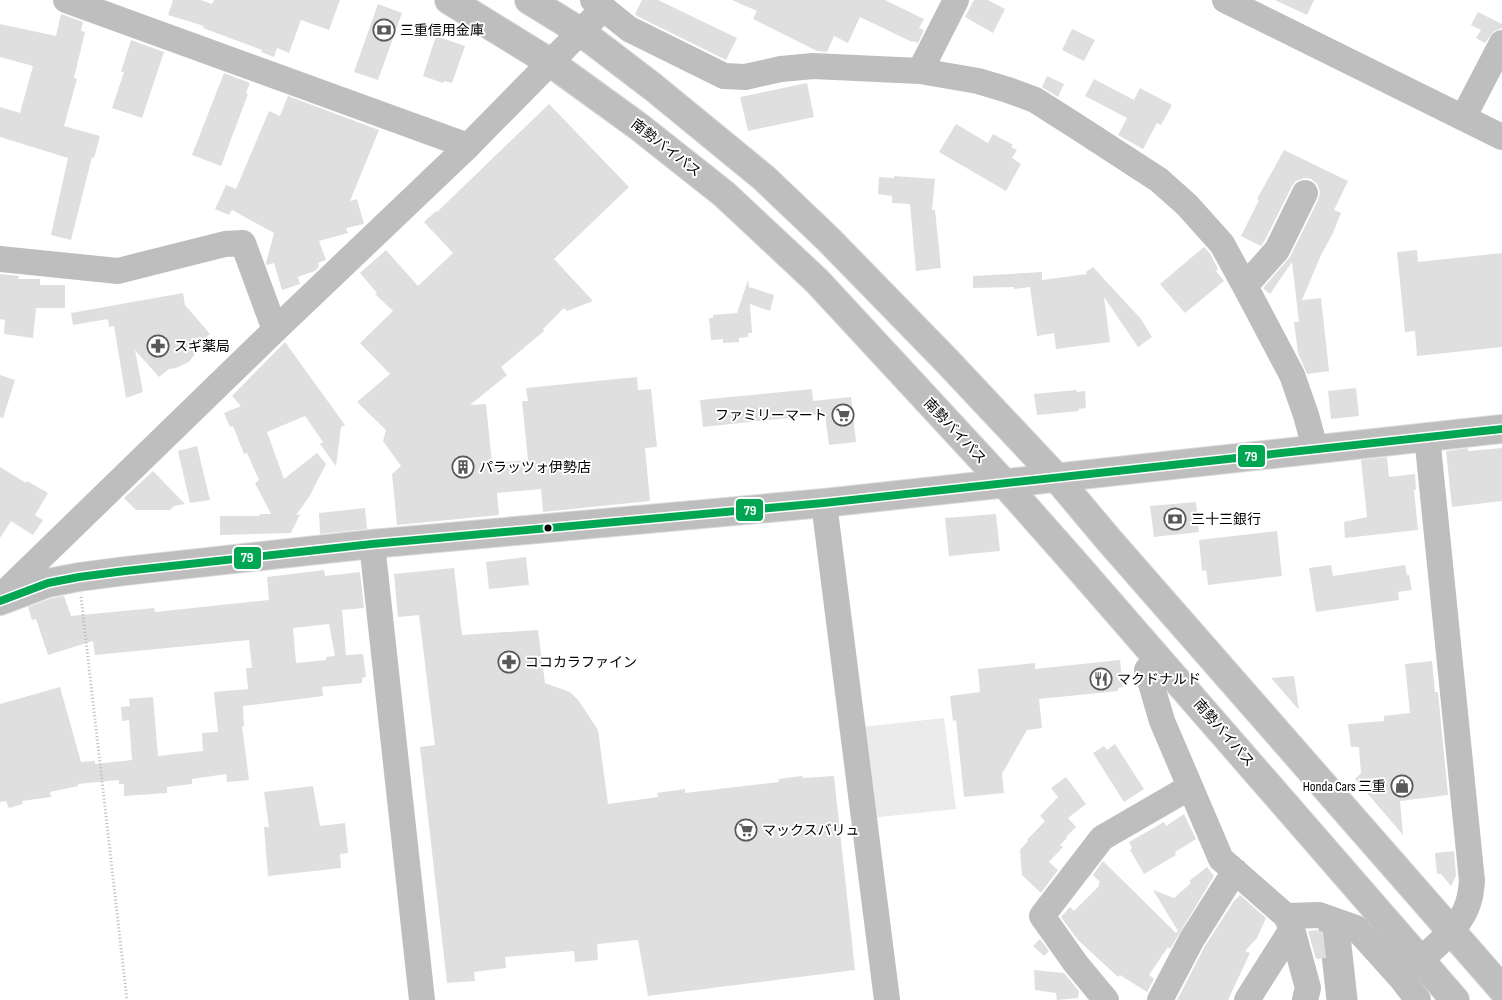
<svg xmlns="http://www.w3.org/2000/svg" width="1502" height="1000" viewBox="0 0 1502 1000" font-family="'Sofia Sans Condensed','Noto Sans JP',sans-serif">
<style>
.green{fill:#ebebeb}
.lines{fill:none;stroke-linecap:round;stroke-linejoin:round}
.river{stroke:#bebebe;stroke-width:31}
.building{fill:#dfdfdf;fill-rule:evenodd}
.major-casing{stroke:#dbdbdb;stroke-width:30}
.highway-casing{stroke:#dbdbdb;stroke-width:30}
.path{stroke:#b9b9b9;stroke-width:3;stroke-dasharray:1 2.5;stroke-linecap:butt}
.minor{stroke:#bebebe;stroke-width:26}
.major{stroke:#bebebe;stroke-width:28}
.highway{stroke:#bebebe;stroke-width:28}
.bus-1-casing{stroke:#fff;stroke-width:11}
.bus-1{stroke:#00a651;stroke-width:8}
.bus-dot{fill:#000;stroke:#fff;stroke-width:2}
.labels{text-anchor:middle;dominant-baseline:central;stroke-width:4;stroke-linejoin:round;paint-order:stroke}
.poi-label{font-size:14px;fill:#000;stroke:#fff;text-anchor:start}
.street-label{font-size:14px;fill:#000;stroke:#fff}
.line-badge{stroke:#fff;stroke-width:2}
.badge-label{font-size:14px;text-anchor:middle;font-weight:bold;fill:#fff}
</style>
<rect width="100%" height="100%" fill="#fff"/>
<path class="green" d="M944,718L956,809L870,818L862,727Z"/>
<g class="lines">
<path class="river" d="M1334,927L1342,1000"/>
</g>
<path class="building" d="M173,0H201L212,4L214,0H340L329,30L301,20L289,53L277,48L274,57L261,52L262,50L203,28L204,26L168,15Z
M642,0H658L737,38L726,60L637,16L635,14Z
M732,0H885L924,19L919,28L924,30L918,43L913,41L912,42L860,17L848,43L834,36L827,52L817,51L753,19L757,11Z
M974,0H988L1005,9L993,33L965,17Z
M1275,0H1314L1307,15Z
M378,4L402,13L378,80L354,72Z
M1478,12L1502,24V28L1494,31L1485,43L1476,38L1481,30L1471,25Z
M61,14L83,22L81,31L85,32L74,78L77,79L64,126L100,136L94,158L92,157L71,240L51,235L68,158L0,137V107L20,113L33,66L0,57V24L56,36Z
M1072,29L1095,40L1084,61L1062,50Z
M436,36L465,46L452,83L444,81L443,83L423,76Z
M131,40L164,52L142,118L112,108L124,72H121Z
M224,73L250,83L246,93L248,94L221,166L192,155Z
M1047,76L1064,84L1058,97L1042,87Z
M1094,79L1134,100L1140,88L1172,105L1161,125L1157,123L1143,149L1118,135L1127,118L1085,96Z
M807,83L814,117L748,131L740,97Z
M288,96L379,130L350,201L357,199L364,224L346,228L348,233L319,241L326,260L318,263L319,267L315,271L298,277L300,284L282,290L274,263L267,265L266,263L274,233L232,210L229,215L215,209L226,185L236,189L269,111L280,116Z
M549,104L629,187L554,259L593,301L567,311L564,308L543,329L544,331L501,367L507,375L470,405L486,404L492,463L528,460L522,401H528L526,388L637,377L638,390L651,389L657,447L645,448L650,501L543,512L541,489L497,493L499,515L397,525L392,474L401,466L383,441L386,430L357,402L390,374L360,343L393,311L375,294L377,293L360,273L386,250L418,286L453,253L424,222L436,211L437,212Z
M956,124L988,143L993,134L1013,145L1011,147L1017,150L1012,158L1021,164L1006,191L939,152Z
M1284,150L1348,181L1334,210L1341,213L1333,233L1321,255L1302,300L1321,298L1329,371L1307,374L1298,353L1294,322H1299L1292,262L1270,294L1263,288L1290,257L1318,200L1320,192L1317,184L1311,179L1304,178L1296,181L1292,186L1264,242L1261,246L1241,236L1259,200L1257,199Z
M894,176L935,179L932,210H935L941,268L916,271L910,204L892,203V196L878,194L879,177L894,178Z
M1204,247L1210,253L1218,269L1216,271L1224,281L1185,313L1160,284Z
M1417,250L1418,262L1502,253V347L1417,356L1415,331L1405,332L1397,252Z
M1093,267L1141,319L1152,337L1138,347L1104,297L1110,342L1056,349L1054,333L1037,336L1030,287L1014,289V287L973,288V276L1042,272V280L1087,274L1086,272Z
M0,274L19,276L18,279H40V285H65V308H36L33,338L4,334L5,320L0,319Z
M748,280L749,287L774,295L770,311L750,304L752,333H748V337L739,338V342L723,343V339L711,340L709,318H713V315L737,313Z
M183,293L185,305L210,334L200,343L197,351L189,362L176,368L169,369L159,377L135,350L143,392L126,398L114,326L109,327L108,319L73,325L71,313Z
M285,342L345,425L341,427L336,466L320,444L323,442L305,416L267,432L284,479L317,453L326,464L309,497L296,515L300,514L291,533L220,535V516H260L259,514H271L255,483L259,480L247,453L244,454L233,426L230,427L224,413L241,406L232,396Z
M0,375L15,380L3,418L0,417Z
M1356,388L1359,416L1331,419L1328,391Z
M812,389L813,401L851,397L856,442L829,445L825,414L703,427L700,400Z
M1076,390L1077,392L1085,391L1086,408L1078,409L1079,411L1037,415L1034,394Z
M197,446L210,500L190,503L178,451Z
M1468,448V451L1502,448V501L1452,507L1446,451Z
M1387,457L1389,477L1415,474L1416,490H1414L1418,530L1345,538L1344,522L1367,517L1361,460Z
M0,467L26,483L27,481L48,493L35,515L43,520L33,535L11,521L0,538Z
M153,471L185,504L174,506L170,510H136L124,498Z
M1196,502L1199,532L1154,537L1150,506Z
M365,508L367,529L320,534L319,513Z
M996,514L1000,551L949,556L945,518Z
M1277,531L1282,576L1208,585L1206,570L1202,571L1199,540Z
M526,557L529,585L489,589L486,562Z
M1331,565L1333,576L1405,565L1407,575H1409L1412,590L1398,592L1399,600L1316,612L1309,568Z
M454,568L462,635L538,630L545,683L570,692L579,701L598,730L608,804L658,797L657,793L685,789V793L779,782L778,779L802,776L803,778L834,776L855,970L648,996L638,940L597,944L598,960L575,962L574,951L505,957L506,968L474,972L475,981L447,983L420,747L435,745L419,615L398,617L394,574Z
M324,570L325,576L360,572L364,608L342,610L346,655L363,654L366,677L362,678V683L322,687L323,696L243,706L244,727L242,726L249,780L227,782L226,774L192,779V784L167,787V793L124,796V784H119V780L78,784V786L50,792L51,797L22,801L23,804L9,808L6,801L0,802V704L60,687L81,762L95,761V764L132,760L129,720L122,721L121,707L130,706L129,699L153,697L158,756L203,751L202,733L218,732L214,692L248,689L246,668H252L249,640L95,655L93,641L48,655L36,619L32,620L28,607L52,598L64,596L71,616L154,608L155,612L269,600L267,577ZM329,624L335,656L326,657V660L296,663L293,628Z
M1120,660L1123,687L1118,688V691L1039,699L1042,728L1027,730L1002,774L1004,793L964,797L956,720L953,721L950,696L980,692L978,669L1035,663V669Z
M1432,661L1435,692H1438L1448,795L1400,801L1403,835L1355,779L1361,773L1359,747H1351L1348,724L1384,721V716L1410,713L1405,664Z
M1294,676L1299,710L1271,678Z
M1115,744L1144,789L1124,802L1093,753L1104,746L1107,750Z
M1066,777L1086,804L1068,818L1076,827L1066,837L1067,838L1060,845L1063,847L1049,862L1058,870L1041,893L1022,875L1020,850L1028,841L1027,840L1045,821L1040,816L1058,797L1051,788Z
M313,786L320,826L345,823L348,853L340,854L341,868L268,876L264,827H269L264,792Z
M1184,814L1196,839L1175,852L1176,855L1144,874L1130,850L1132,848L1129,842L1164,822L1166,826Z
M1454,851L1456,876L1451,886L1441,874H1437L1435,853Z
M1103,861L1176,933L1178,931L1153,890L1174,898L1191,883L1189,881L1207,867L1214,876L1170,949L1168,947L1149,975L1154,979L1147,992L1120,975L1118,977L1078,940L1061,917L1070,907L1074,911L1099,886L1098,885L1100,882L1093,875Z
M1240,895L1266,918L1257,938L1245,951L1250,953L1228,1000H1177L1205,946L1234,901Z
M1317,930L1323,932L1326,958L1316,959L1308,931Z
M1040,939L1049,951L1044,956L1033,946Z
M1034,970L1064,973L1079,991L1078,998L1057,1000L1056,993L1035,990Z"/>
<g class="lines">
<g class="major-casing">
<path id="major" d="M0,601L48,583L79,577L125,571L372,544L824,503L1502,429"/>
</g>
<g class="highway-casing">
<path id="highway" d="M449,0L551,63L638,126L724,194L817,281L1004,483L1073,561L1455,1000
M529,0L581,32L653,87L764,178L828,239L946,360L1056,477L1108,539L1502,989"/>
</g>
<path class="path" d="M81,597L127,1000"/>
<path class="minor" d="M66,0L468,146
M593,0L629,29L724,76L745,77L781,69L813,66L920,71L978,81L1008,90L1035,100L1079,128L1159,180L1187,205L1222,244L1245,286L1292,375L1306,415L1315,448
M1225,0L1502,137
M920,71L956,0
M1463,118L1502,43
M0,259L118,271L225,244L243,243L275,330
M1245,286L1277,250L1305,193
M824,503L887,1000
M372,544L422,1000
M0,597L275,330L468,146L596,16
M1147,670L1162,721L1221,859L1286,916L1292,929L1247,1000
M1286,916L1319,915L1356,928L1401,978
M1292,929L1308,988L1305,1000
M1106,1000L1076,964L1042,916L1102,838L1190,787
M1160,1000L1192,939L1235,871
M1418,1000L1401,978C1418,961 1456,932 1465,911C1470,901 1471,892 1472,881L1427,436"/>
<use href="#major" class="major"/>
<use href="#highway" class="highway"/>
<g class="bus-1-casing">
<path id="bus-1" d="M0,601L48,583L79,577L125,571L372,544L824,503L1502,429"/>
</g>
<use href="#bus-1" class="bus-1"/>
</g>
<defs>
<g id="bank-ring" transform="scale(1.125)"><circle r="9.5" fill="#fff" stroke="#595959" stroke-width="1.5"/><path d="M-6-4H6V4H-6ZM0-2.3a2.3 2.3 0 1 0 0 4.6a2.3 2.3 0 1 0 0-4.6Z" fill="#595959"/></g>
<g id="pharmacy-ring" transform="scale(1.125)"><circle r="9.5" fill="#fff" stroke="#595959" stroke-width="1.5"/><path d="M-2-6h4v4h4v4h-4v4h-4v-4h-4v-4h4Z" fill="#595959"/></g>
<g id="supermarket-ring" transform="scale(1.125)"><circle r="9.5" fill="#fff" stroke="#595959" stroke-width="1.5"/><path d="M-6-5.5h2.5l.6 2H6L4.5 2H-2.5L-4.4-4H-6ZM-1.5 3.2a1.3 1.3 0 1 0 .1 0ZM3 3.2a1.3 1.3 0 1 0 .1 0Z" fill="#595959"/></g>
<g id="building-ring" transform="scale(1.125)"><circle r="9.5" fill="#fff" stroke="#595959" stroke-width="1.5"/><path d="M-4-6H4V6H1V3H-1V6H-4ZM-2.5-4.3h1.7v1.8h-1.7ZM.8-4.3h1.7v1.8H.8ZM-2.5-1h1.7V.8h-1.7ZM.8-1h1.7V.8H.8Z" fill="#595959"/></g>
<g id="restaurant-ring" transform="scale(1.125)"><circle r="9.5" fill="#fff" stroke="#595959" stroke-width="1.5"/><path d="M-5-6h1v4h1v-4h1v4h1v-4h1v5L-1.5 .5V6h-2V.5L-5-1ZM5-6V6H3V1.5H1.5Q1.5-4 5-6Z" fill="#595959"/></g>
<g id="shop-ring" transform="scale(1.125)"><circle r="9.5" fill="#fff" stroke="#595959" stroke-width="1.5"/><path d="M-5-2.5h2.3a2.7 3.5 0 0 1 5.4 0H5L5.5 6h-11ZM-1.5-2.5h3a1.5 2.3 0 0 0-3 0Z" fill="#595959"/></g>
</defs>
<g fill-rule="evenodd">
<use href="#bank-ring" x="384" y="30"/>
<use href="#pharmacy-ring" x="158" y="346"/>
<use href="#supermarket-ring" x="843" y="415"/>
<use href="#building-ring" x="463" y="467"/>
<use href="#bank-ring" x="1175" y="519"/>
<use href="#pharmacy-ring" x="509" y="662"/>
<use href="#restaurant-ring" x="1101" y="679"/>
<use href="#shop-ring" x="1402" y="786"/>
<use href="#supermarket-ring" x="746" y="830"/>
</g>
<circle class="bus-dot" cx="548" cy="528" r="4.5"/>
<g class="labels">
<g class="poi-label">
<text x="400" y="30">三重信用金庫</text>
<text x="174" y="346">スギ薬局</text>
<text x="827" y="415" text-anchor="end">ファミリーマート</text>
<text x="479" y="467">パラッツォ伊勢店</text>
<text x="1191" y="519">三十三銀行</text>
<text x="525" y="662">ココカラファイン</text>
<text x="1117" y="679">マクドナルド</text>
<text x="1386" y="786" text-anchor="end">Honda Cars 三重</text>
<text x="762" y="830">マックスバリュ</text>
</g>
<g class="street-label">
<text transform="translate(666 148) rotate(38)">南勢バイパス</text>
<text transform="translate(955 431) rotate(47)">南勢バイパス</text>
<text transform="translate(1224 733) rotate(49)">南勢バイパス</text>
</g>
</g>
<g class="line-badge">
<rect x="1237" y="444" width="29" height="24" rx="5" fill="#00a651"/>
<rect x="735" y="498" width="29" height="24" rx="5" fill="#00a651"/>
<rect x="233" y="546" width="29" height="24" rx="5" fill="#00a651"/>
</g>
<g class="badge-label">
<text x="1251" y="461">79</text>
<text x="750" y="515">79</text>
<text x="247" y="562">79</text>
</g>
</svg>
